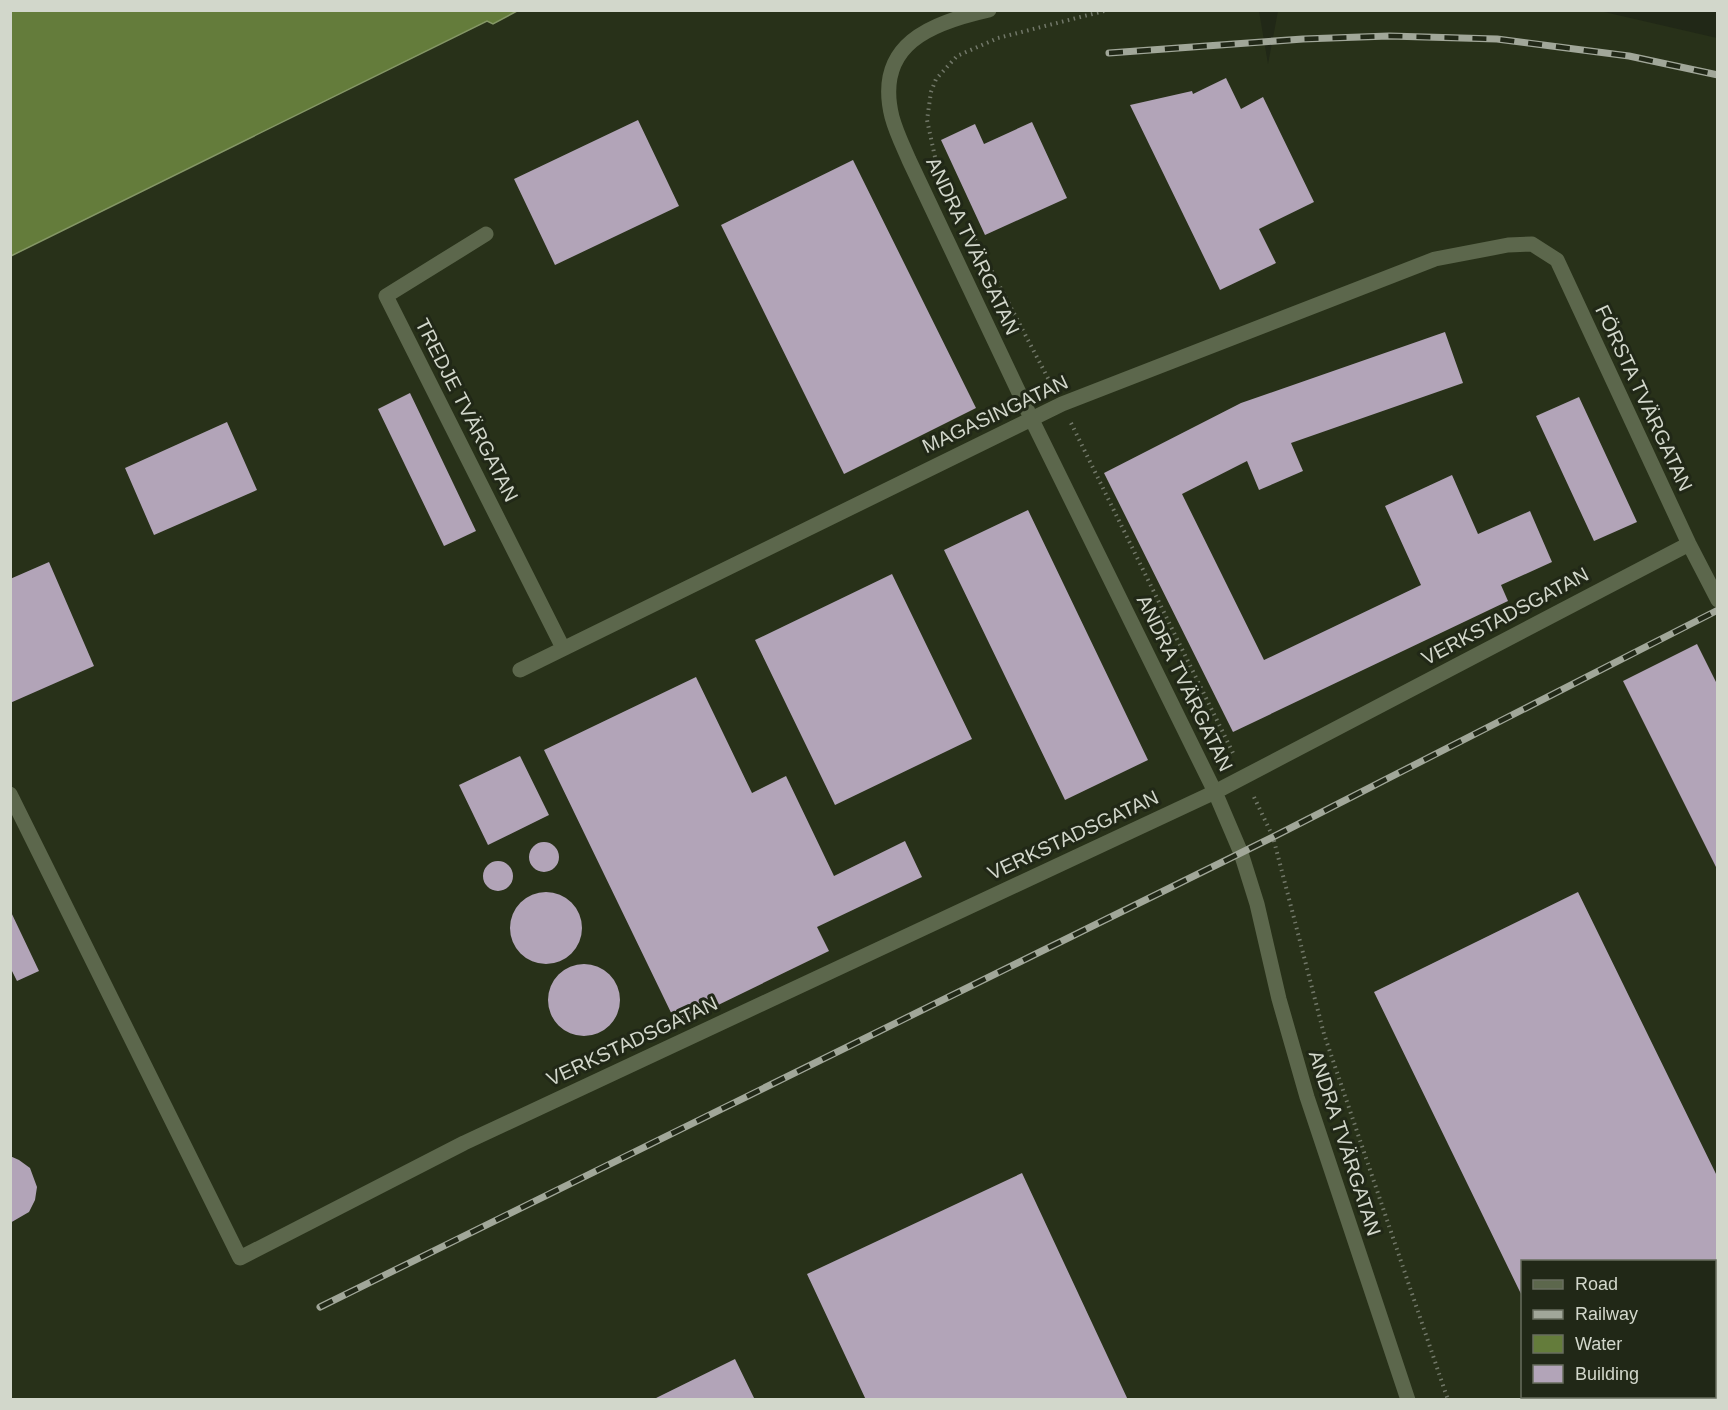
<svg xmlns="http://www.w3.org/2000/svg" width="1728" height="1410" viewBox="0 0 1728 1410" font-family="Helvetica,sans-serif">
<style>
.built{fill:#283119;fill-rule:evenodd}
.water{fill:#647c3b;stroke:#859766;stroke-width:1.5}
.building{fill:#b2a4b8}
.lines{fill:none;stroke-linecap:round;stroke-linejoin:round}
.path{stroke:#727869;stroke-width:4;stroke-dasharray:1.5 4.5;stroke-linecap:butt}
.minor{stroke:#5c674c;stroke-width:15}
.rail-casing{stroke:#a1a799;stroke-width:7}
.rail{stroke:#212817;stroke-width:4.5;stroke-dasharray:14;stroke-linecap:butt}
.labels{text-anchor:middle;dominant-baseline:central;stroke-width:6;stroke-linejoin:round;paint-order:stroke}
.street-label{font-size:20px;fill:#d2d7cb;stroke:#212817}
</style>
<rect width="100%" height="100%" fill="#212817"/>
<path class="built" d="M517,11H1259L1268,64L1278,11H1600L1717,38V1399L11,1400V256L487,21L493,24ZM1522,1262H1714V1396H1522Z"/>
<path class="water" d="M11,10H517V11L493,24L487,21L11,256Z"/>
<path class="building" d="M1226,78L1241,109L1263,97L1314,202L1259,229L1276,263L1220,290L1130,105L1192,91L1193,94Z
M638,120L679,206L555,265L514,179Z
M1032,122L1067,198L985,235L941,140L975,124L984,144Z
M853,160L976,408L844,474L721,225Z
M1445,332L1463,383L1291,443L1303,471L1259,490L1247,461L1182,494L1264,660L1421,585L1385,506L1452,475L1478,534L1530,511L1552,562L1501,585L1508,601L1233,732L1104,473L1241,403Z
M410,393L476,531L444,546L378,409Z
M1579,397L1637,522L1594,541L1536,416Z
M227,422L257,490L154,535L125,468Z
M1028,510L1148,760L1065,800L944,550Z
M49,562L94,666L10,703V579Z
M892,574L972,739L835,805L755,640Z
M1697,644L1718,686V871L1623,681Z
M696,677L752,793L786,776L834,876L905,841L922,877L817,927L829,951L677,1025L544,750Z
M520,756L549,815L488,845L459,785Z
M529 857a15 15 0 1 1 30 0a15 15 0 1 1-30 0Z
M483 876a15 15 0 1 1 30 0a15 15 0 1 1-30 0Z
M510 928a36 36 0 1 1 72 0a36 36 0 1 1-72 0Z
M1578,892L1718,1178V1304L1714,1306V1262H1522V1296L1374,992Z
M10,910L39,971L17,981L10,967Z
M548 1000a36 36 0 1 1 72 0a36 36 0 1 1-72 0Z
M10,1156L19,1160L30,1168L37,1187L35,1200L29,1212L10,1223Z
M1022,1173L1128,1400H866L807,1274Z
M735,1359L755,1400H652Z"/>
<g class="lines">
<path class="path" d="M935,157L927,120L931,92L936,79L957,56L998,38L1108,10
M975,239L1051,384
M1071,423L1234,755
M1254,797L1273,837L1324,1034L1448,1400"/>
<path class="minor" d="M989,10C931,23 874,44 892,117C896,132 903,146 909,160L1031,418L1215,792L1241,853L1257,904L1279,999L1307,1097L1408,1400
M486,234L386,296L563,648
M520,670L1062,404L1435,259L1508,245L1532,244L1557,260L1689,544L1718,600
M10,794L240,1258L464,1143L1215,792L1689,544"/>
<g class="rail-casing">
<path id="rail" d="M1109,53L1303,39L1389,36L1497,39L1629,56L1718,75
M320,1307L1273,837L1718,610"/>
</g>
<use href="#rail" class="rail"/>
</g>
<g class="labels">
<g class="street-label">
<text transform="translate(973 246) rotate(65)">ANDRA TVÄRGATAN</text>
<text transform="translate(1644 398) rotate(65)">FÖRSTA TVÄRGATAN</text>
<text transform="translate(467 410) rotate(63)">TREDJE TVÄRGATAN</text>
<text transform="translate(995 414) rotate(-25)">MAGASINGATAN</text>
<text transform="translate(1505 616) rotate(-28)">VERKSTADSGATAN</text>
<text transform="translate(1185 683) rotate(64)">ANDRA TVÄRGATAN</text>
<text transform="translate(1073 835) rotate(-25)">VERKSTADSGATAN</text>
<text transform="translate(632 1041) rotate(-25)">VERKSTADSGATAN</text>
<text transform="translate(1345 1143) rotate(72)">ANDRA TVÄRGATAN</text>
</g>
</g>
<rect width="1728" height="1410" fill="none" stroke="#d2d7cb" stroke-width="24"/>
<rect x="1521" y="1260" width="195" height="138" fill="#212817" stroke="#686e5f" stroke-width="1.5"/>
<rect x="1533" y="1280" width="30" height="9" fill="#5c674c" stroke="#686e5f" stroke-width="1.5"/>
<text x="1575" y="1290" font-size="18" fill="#d2d7cb">Road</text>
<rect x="1533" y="1310" width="30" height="9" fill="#a1a799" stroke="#686e5f" stroke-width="1.5"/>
<text x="1575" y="1320" font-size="18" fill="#d2d7cb">Railway</text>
<rect x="1533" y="1335" width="30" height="18" fill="#647c3b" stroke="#686e5f" stroke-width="1.5"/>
<text x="1575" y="1350" font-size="18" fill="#d2d7cb">Water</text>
<rect x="1533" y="1365" width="30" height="18" fill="#b2a4b8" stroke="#686e5f" stroke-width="1.5"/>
<text x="1575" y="1380" font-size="18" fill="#d2d7cb">Building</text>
</svg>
